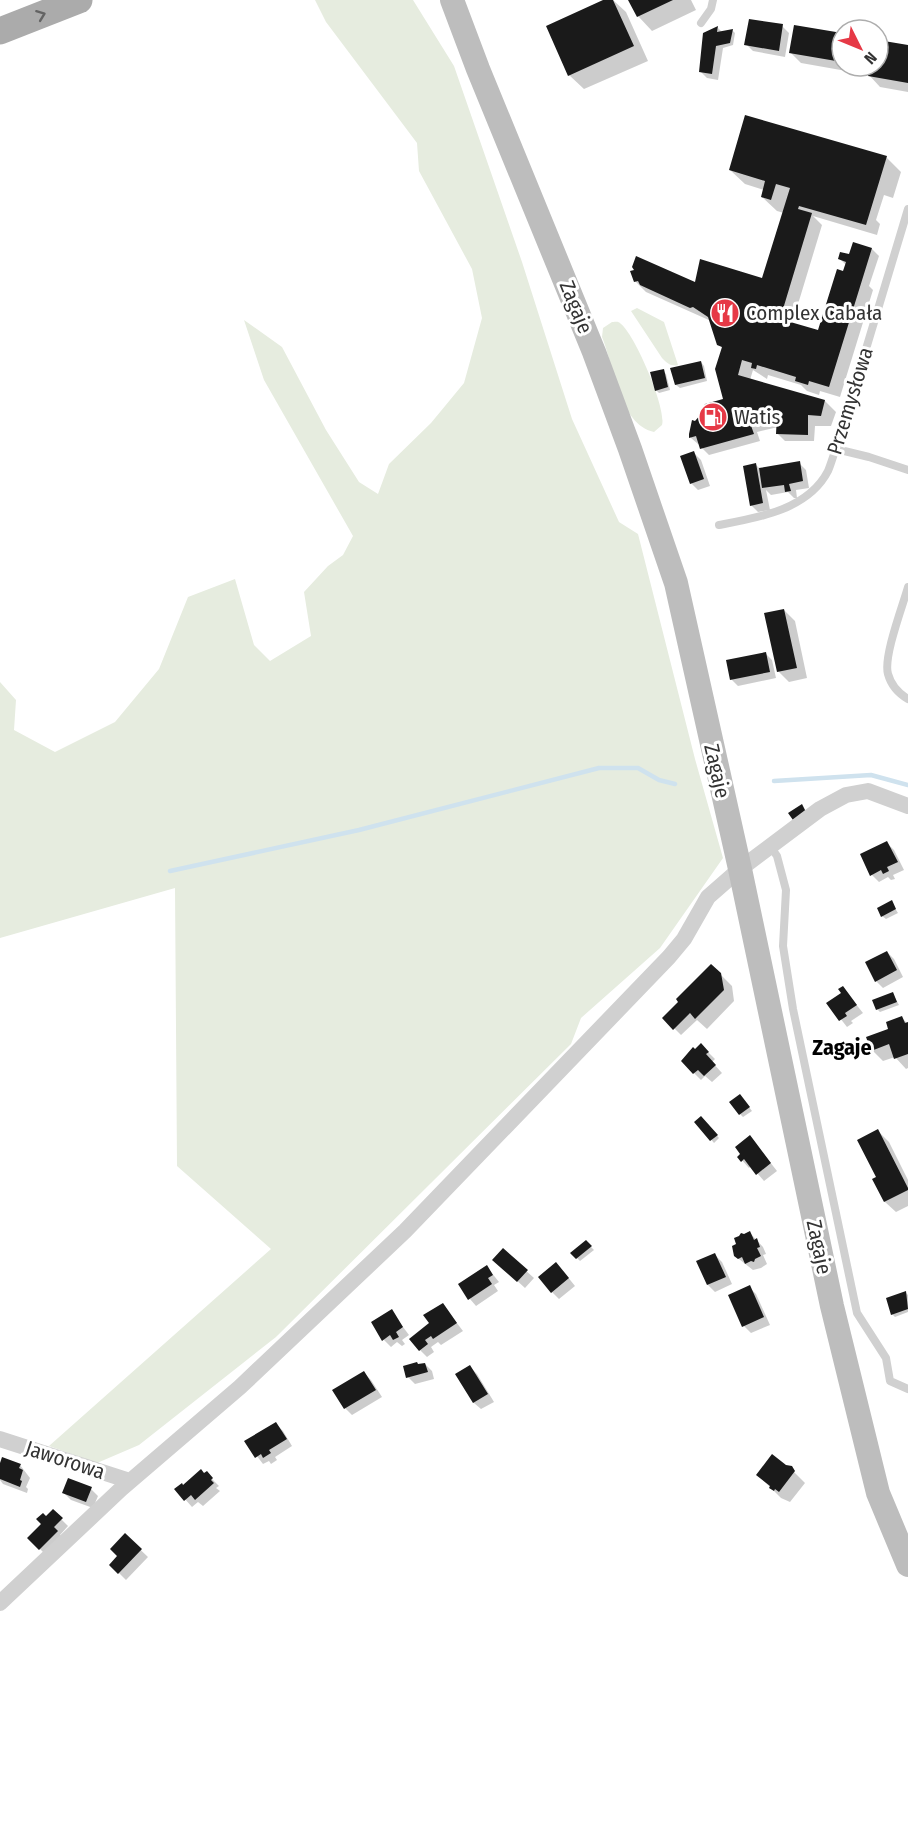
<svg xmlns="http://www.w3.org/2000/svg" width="908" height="1828" viewBox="0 0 908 1828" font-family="'Fira Sans Condensed',sans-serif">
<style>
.green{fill:#e6ecdf}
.shadow{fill:#0003}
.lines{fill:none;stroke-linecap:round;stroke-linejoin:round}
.stream{stroke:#cfe2ee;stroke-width:4.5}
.building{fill:#1a1a1a}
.service{stroke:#d0d0d0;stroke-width:8}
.minor{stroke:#d0d0d0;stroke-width:16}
.secondary{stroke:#bdbdbd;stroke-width:24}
.primary{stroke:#ababab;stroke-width:27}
.oneway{stroke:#636363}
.labels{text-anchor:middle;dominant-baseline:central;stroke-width:6;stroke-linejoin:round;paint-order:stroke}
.street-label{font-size:21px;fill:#333;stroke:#fff}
.poi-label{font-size:21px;fill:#333;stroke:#fff;text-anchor:start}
.neighbourhood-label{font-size:22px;font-weight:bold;fill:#000;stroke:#fff}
</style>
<rect width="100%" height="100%" fill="#fff"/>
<path class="green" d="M315,0H413L454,66L522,262L572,419L619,522L638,534L695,759L723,858L660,948L581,1018L571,1044L276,1337L139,1445L97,1463L49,1446L271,1249L177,1166L175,888L0,938V682L16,700L14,730L55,752L115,722L159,669L188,597L235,579L254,645L270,661L311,636L304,592L328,566L343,555L353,536L264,380L244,320L282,347L326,430L359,482L378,494L389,464L431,423L464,383L482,318L472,269L419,171L417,143L326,22Z
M637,308L664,322L678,365C671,367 667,363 662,358L631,311Z
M612,322C617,322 618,321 621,324C635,335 667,409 662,425L654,432C619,424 614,366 602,337L603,328Z"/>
<path class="shadow" d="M607,0H613L626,12L648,61L584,89L569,75Z
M630,0H691L696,10L652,31L638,16Z
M782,26L789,33L785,57L753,51L746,44Z
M718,28L722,32L732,30L735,33L733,45L723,48L718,80L707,78L700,71Z
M842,35V66H878V41L908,47V92L880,87L869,75L801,63L790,52Z
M886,157L901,172L893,198L884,195L876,220L880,224L877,235L813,216L822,225L792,324L819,332L849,275L847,266L839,258L872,249L879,256L869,286L873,290L840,397L820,391L819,395L807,391L801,385L768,375L767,379L753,370L750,380L825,401L836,412L831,426H815L814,441H785L778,434V427L757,432L760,441L709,455L702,448L700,443L698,444L691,438L690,434L725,400L723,349L719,344L711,321L646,292L635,281L632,272L696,285L763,280L784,213L777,211L762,197L764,190L745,184L730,170Z
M701,362L704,366L707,381L680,388L676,385L672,369Z
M663,371L666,374L670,390L659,393L656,390Z
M694,453L701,460L710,486L698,490L691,483Z
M799,463L806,470L809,488L796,490L797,498H794L788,492L771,495L766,490L770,510L758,512L751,505L756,465L760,469Z
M784,610L795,621L807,678L789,682L778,671Z
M765,653L772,660L776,678L738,686L731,679Z
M887,843L894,850L904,870L893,875L895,879L891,880L888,877L879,882L872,875Z
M891,902L898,913L886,919L882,916Z
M887,952L894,959L903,977L883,988L876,981Z
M720,974L732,986L734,1001L707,1029L697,1020L681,1035L664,1018Z
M843,988L863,1013L851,1021L853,1023L847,1027L829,1004L843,994Z
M893,994L899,1005L880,1012L877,1009Z
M902,1018L908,1024V1068L906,1069L895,1057L883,1061L872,1050Z
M701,1045L715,1059L712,1062L722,1073L712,1082L705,1076L701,1080L694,1073L695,1051Z
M743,1099L752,1111L743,1117L740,1114Z
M701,1118L719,1138L714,1143L696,1122Z
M878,1131L889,1142L908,1180V1206L896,1212L885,1202L878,1178Z
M750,1137L777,1171L764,1181L751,1166L749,1168L739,1157Z
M750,1233L763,1247L766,1254L763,1255L767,1264L761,1268L753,1270L735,1256L744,1235Z
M586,1242L594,1250L580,1261L572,1253Z
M503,1250L534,1278L525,1288L501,1266Z
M715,1255L722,1262L732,1284L715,1292L708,1285Z
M487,1267L499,1282L494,1285L498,1291L476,1306L470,1299Z
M563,1271L575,1286L559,1299L552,1292Z
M749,1287L756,1294L770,1325L751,1333L744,1326Z
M906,1293L908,1295V1312L895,1317L892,1314Z
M443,1305L463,1331L441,1345L438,1342L431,1347L434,1352L427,1357L420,1350L431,1323Z
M391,1311L409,1335L402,1340L405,1344L402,1346L397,1342L391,1347L384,1340Z
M425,1364L432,1371L434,1379L415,1384L408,1377Z
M470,1367L477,1374L494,1402L481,1409L474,1403L457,1375Z
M364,1373L371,1380L382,1397L352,1415L345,1408Z
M276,1424L283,1431L292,1446L275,1457L277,1460L271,1464L269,1461L263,1464L246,1442Z
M20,1465L30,1478L26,1487L28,1489L27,1493L3,1484L0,1480V1467Z
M788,1466L805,1483L790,1502L781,1498L758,1475Z
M206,1473L219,1486L216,1488L220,1491L203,1506L198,1502L192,1507L176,1489Z
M91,1489L98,1496L93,1508L71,1500L64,1493Z
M53,1511L68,1526L60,1535L64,1539L47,1556L29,1538Z
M125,1535L148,1557L126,1580L111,1565L119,1556Z"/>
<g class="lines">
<path class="stream" d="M774,781L871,775L908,785
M170,871L359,830L599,768H638L659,780L675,784"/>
</g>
<path class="building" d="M603,0H613L634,46L568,76L546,26Z
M628,0H673L637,17Z
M749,19L783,24L779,51L744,45Z
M794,25L842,33V62L789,53Z
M718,26L717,32L733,29L730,43L716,46L712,74L699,72L703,33Z
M878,40L908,45V83L868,76L869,66H878Z
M745,115L887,156L866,225L799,206L798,209L812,213L780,319L818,330L837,269L843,271L846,262L838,259L840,252L849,254L853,242L872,248L829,387L809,381L808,385L795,381L796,377L757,365L756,369L751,368L752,363L742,360L738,375L825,400L821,416L808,415V435L776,434L777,415L749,420L754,434L700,449L696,436L689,438V434L692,420L695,421L702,413L705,404L723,399L715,369L722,347L717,345L708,317L693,307L690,308L640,285L638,281L634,282L630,271L634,270L632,267L636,256L695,282L700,259L762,278L790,188L776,184L771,200L761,197L765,181L729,170Z
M701,361L705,378L675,385L670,368Z
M664,369L668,387L655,391L650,372Z
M694,451L704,479L690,484L680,456Z
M800,461L803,481L789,484L791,491L785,492L784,485L762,488L759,468Z
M756,463L763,503L750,506L743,466Z
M784,609L797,668L777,672L764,613Z
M766,652L770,672L730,680L726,660Z
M802,804L806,812L793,820L788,813Z
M887,841L898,862L887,867L889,871L883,874L881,870L870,876L860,854Z
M892,900L896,909L881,917L877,908Z
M887,951L897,970L875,982L865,962Z
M711,964L721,973L724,990L695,1019L690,1013L673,1030L662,1018L678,1002L676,999Z
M843,986L857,1005L845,1013L847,1016L839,1021L826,1003L841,993L838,989Z
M893,992L897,1002L876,1010L872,1000Z
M902,1016L905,1023L908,1022V1054L894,1059L889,1044L871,1051L866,1037L888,1029L886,1022Z
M701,1043L709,1052L706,1054L716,1065L704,1076L698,1070L693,1074L681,1061L693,1047L695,1049Z
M740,1094L750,1107L739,1115L729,1102Z
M701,1116L718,1135L710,1141L694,1122Z
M878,1129L908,1188V1190L884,1202L872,1179L876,1177L857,1140Z
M750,1135L771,1163L756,1175L744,1159L741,1162L737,1157L740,1154L735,1147Z
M750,1231L754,1240L757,1238L760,1247L757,1248L761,1256L755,1259L754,1262L751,1261L745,1264L742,1257L738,1259L734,1256L732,1246L736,1244L734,1238L739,1236L741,1233L744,1234Z
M586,1240L592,1246L576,1259L570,1253Z
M503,1248L528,1270L517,1282L492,1260Z
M715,1253L726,1277L707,1285L696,1261Z
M556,1262L569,1278L551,1293L538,1277Z
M487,1265L493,1275L488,1278L492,1284L468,1300L458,1284Z
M750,1285L764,1317L742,1327L728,1295Z
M906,1291L908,1309L891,1315L886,1298Z
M443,1303L457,1323L433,1339L431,1336L425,1340L428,1344L419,1351L409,1339L429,1323L423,1315Z
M392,1309L403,1327L396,1332L399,1337L393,1340L390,1335L382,1341L371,1322Z
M417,1362L418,1364L425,1363L428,1372L406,1378L403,1366Z
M470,1365L488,1394L473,1403L455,1374Z
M364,1371L376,1390L344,1409L332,1390Z
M276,1422L287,1439L269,1450L271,1453L263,1458L261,1454L255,1458L244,1441Z
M772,1454L786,1465L792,1466L795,1471L779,1492L775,1489L774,1491L769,1488L770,1486L756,1475Z
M2,1457L21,1464L19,1468L23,1470L20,1480L22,1481L20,1487L0,1479V1463Z
M201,1469L204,1473L207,1471L213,1478L211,1480L214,1483L195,1500L191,1495L184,1501L174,1489L182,1483L183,1485Z
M68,1478L92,1487L86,1502L62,1493Z
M53,1509L63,1518L54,1527L58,1531L39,1550L27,1538L41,1524L36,1519L43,1513L46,1516Z
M125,1533L142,1549L118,1574L109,1565L117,1556L110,1549Z"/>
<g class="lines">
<path class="service" d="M701,23L711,9L713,0
M836,449L869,457L908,470
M719,525C757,518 808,510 828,471C831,464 833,456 836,449L908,209
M908,587C903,605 883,657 888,674C891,685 898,693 908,699
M770,846L777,856L786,890L783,946L793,1009L857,1313L886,1358L890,1381L908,1389"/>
<path class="minor" d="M0,1439L130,1481
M0,1603L121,1489L240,1387L405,1231L669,957L684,939L708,897L740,869L820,809L846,795L868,791L908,806"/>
<path class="secondary" d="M452,0L478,69L594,352L630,449L676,583L740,869L832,1306L878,1493L908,1565"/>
<path class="primary" d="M0,31L79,0"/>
</g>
<defs><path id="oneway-chevron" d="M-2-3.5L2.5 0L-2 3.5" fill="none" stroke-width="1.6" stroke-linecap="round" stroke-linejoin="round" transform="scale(1.5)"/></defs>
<use class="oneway" href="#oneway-chevron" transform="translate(41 15) rotate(-21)"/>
<defs>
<g id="restaurant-disc" transform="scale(1.5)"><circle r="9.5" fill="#e63946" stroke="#fff"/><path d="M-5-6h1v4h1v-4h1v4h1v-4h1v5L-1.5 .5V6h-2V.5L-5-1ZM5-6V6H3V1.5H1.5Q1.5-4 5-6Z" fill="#fff"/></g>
<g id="fuel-disc" transform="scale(1.5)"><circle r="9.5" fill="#e63946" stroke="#fff"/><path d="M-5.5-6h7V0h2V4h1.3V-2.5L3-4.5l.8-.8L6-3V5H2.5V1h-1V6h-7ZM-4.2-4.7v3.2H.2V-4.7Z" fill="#fff"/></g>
</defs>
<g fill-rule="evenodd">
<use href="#restaurant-disc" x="725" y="313"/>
<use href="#fuel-disc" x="713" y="417"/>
</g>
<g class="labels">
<g class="street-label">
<text transform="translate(576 307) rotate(68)">Zagaje</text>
<text transform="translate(850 401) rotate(-73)">Przemysłowa</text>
<text transform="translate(717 771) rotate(77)">Zagaje</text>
<text transform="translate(819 1247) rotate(78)">Zagaje</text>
<text transform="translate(65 1460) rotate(18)">Jaworowa</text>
</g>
<g class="poi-label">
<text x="746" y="313">Complex Cabała</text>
<text x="734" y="417">Watis</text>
</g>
<g class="neighbourhood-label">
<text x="842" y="1047">Zagaje</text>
</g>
</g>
<g transform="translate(860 48) rotate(133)"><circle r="28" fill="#ffffff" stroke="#adadad" stroke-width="1.5"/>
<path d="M0-4.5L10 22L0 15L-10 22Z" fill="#e63946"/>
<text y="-9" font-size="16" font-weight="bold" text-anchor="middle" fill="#333333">N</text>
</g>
</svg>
